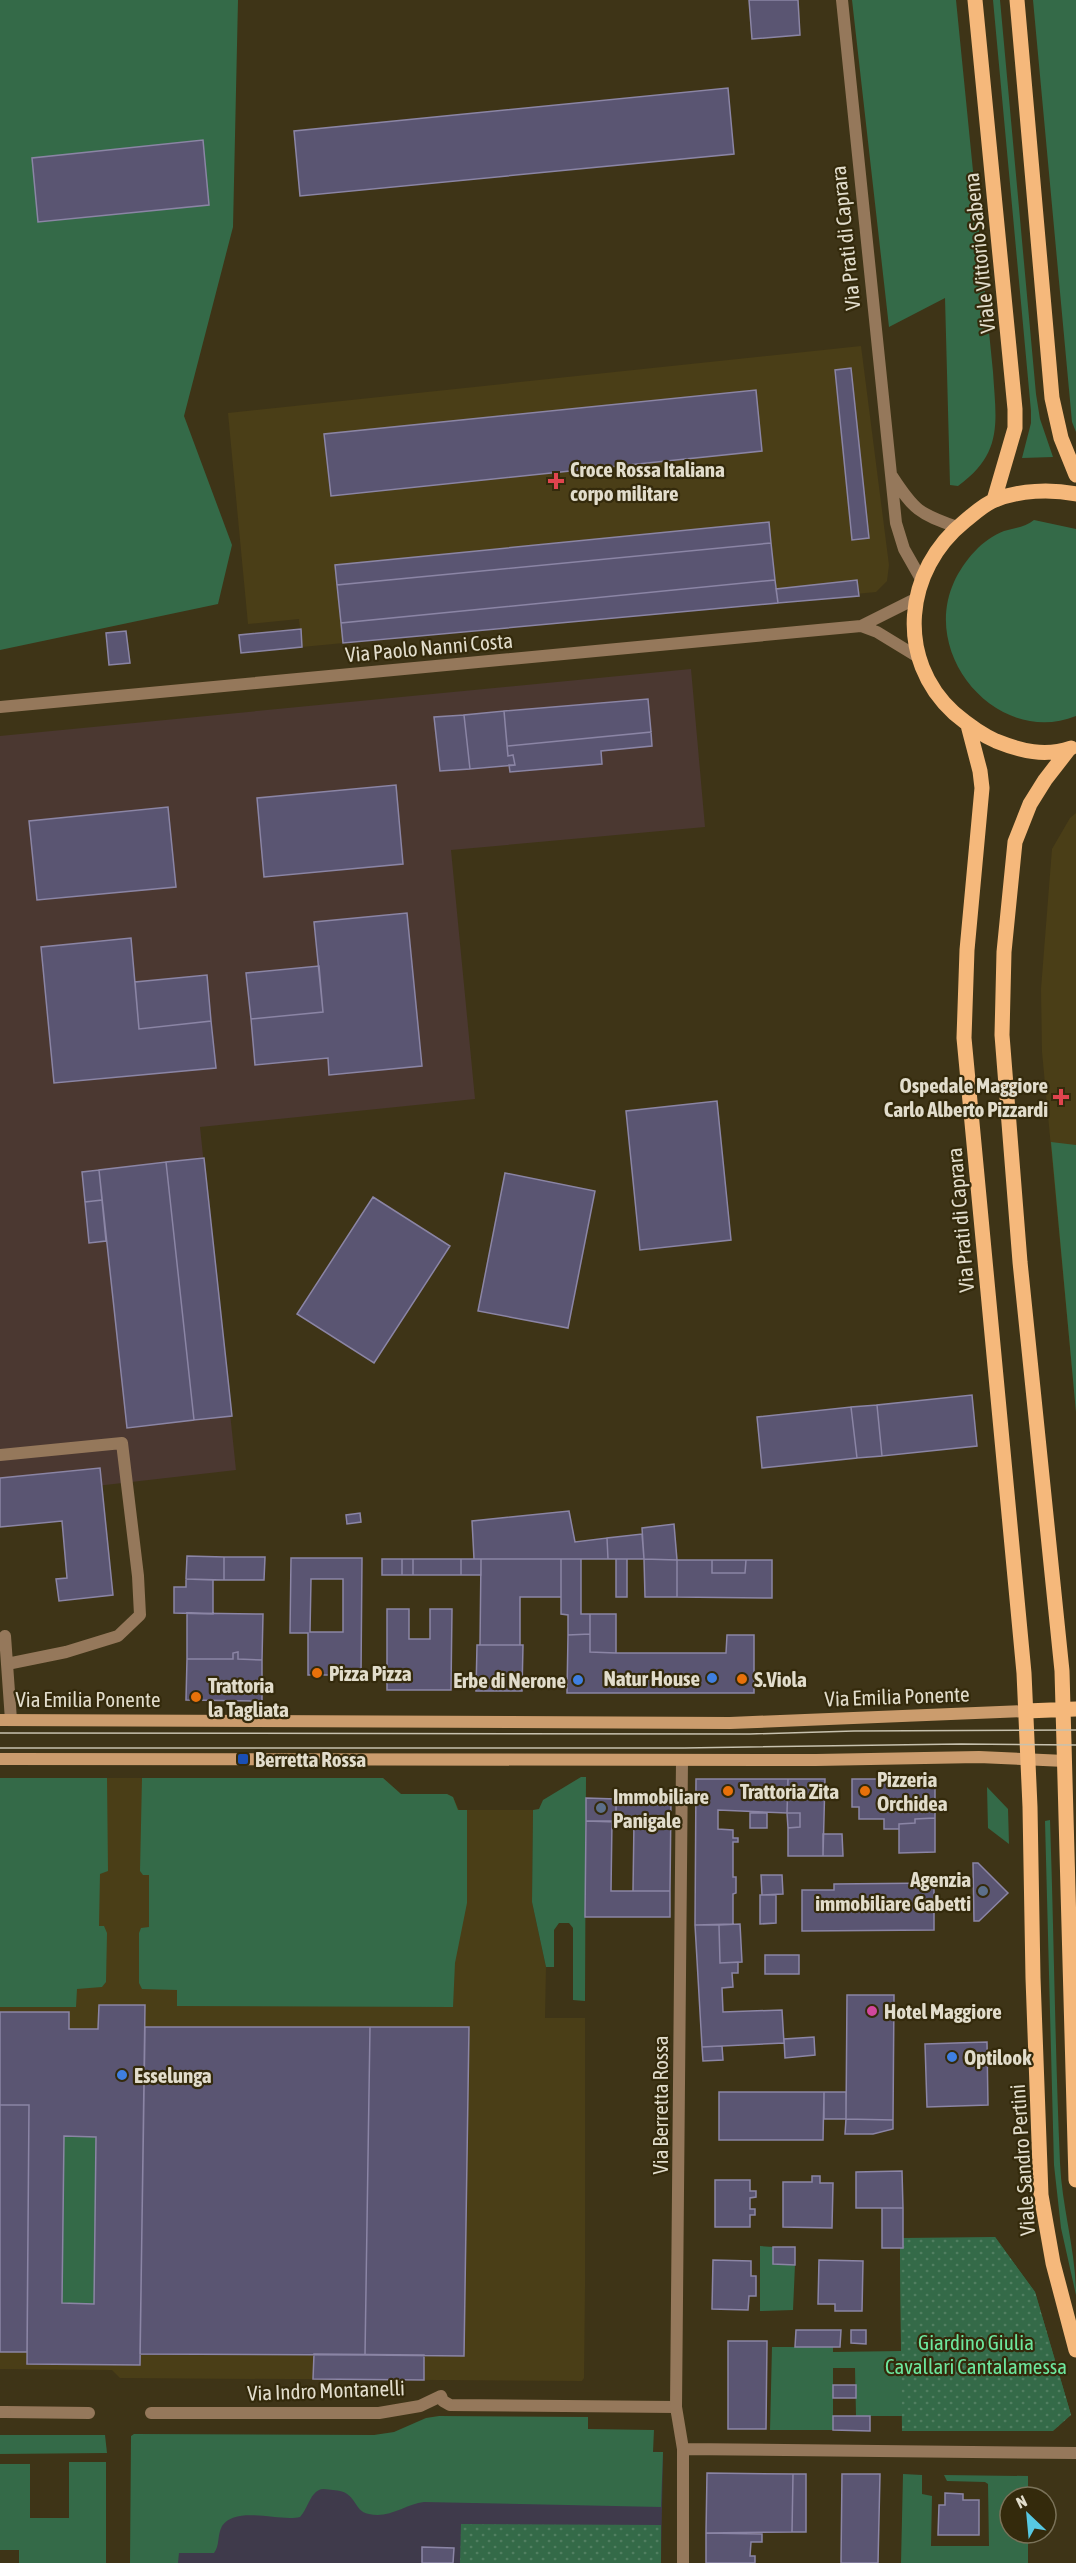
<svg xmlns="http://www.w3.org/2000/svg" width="1076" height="2563" viewBox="0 0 1076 2563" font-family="'Asap Condensed',sans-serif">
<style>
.built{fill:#4a3e17}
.industrial{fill:#4b3831}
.education{fill:#3f3a4b}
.green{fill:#346a48}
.park{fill:url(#park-dots)}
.building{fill:#5a5572;stroke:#8b85a5;stroke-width:1.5;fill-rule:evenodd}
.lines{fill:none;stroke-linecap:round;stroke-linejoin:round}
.service{stroke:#95785b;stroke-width:12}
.minor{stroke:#95785b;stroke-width:12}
.tertiary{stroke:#95785b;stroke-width:12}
.secondary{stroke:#cb9c6d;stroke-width:12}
.primary{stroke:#f5b87b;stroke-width:15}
.tram{stroke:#c7c1ae;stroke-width:1.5}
.health-dot{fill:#e0444e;stroke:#342a0c;stroke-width:2}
.food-dot{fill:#e8710a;stroke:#342a0c;stroke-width:2}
.shop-dot{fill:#3f7fe0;stroke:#342a0c;stroke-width:2}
.transit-dot{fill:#1a4fb4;stroke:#342a0c;stroke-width:2}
.service-dot{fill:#5c6f8a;stroke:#342a0c;stroke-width:2}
.hotel-dot{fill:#d1479c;stroke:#342a0c;stroke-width:2}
.labels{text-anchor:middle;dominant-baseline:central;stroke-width:4.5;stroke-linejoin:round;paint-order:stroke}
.street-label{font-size:21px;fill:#e2ddcc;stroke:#342a0c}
.poi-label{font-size:21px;font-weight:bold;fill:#e2ddcc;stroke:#342a0c;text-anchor:start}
.park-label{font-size:21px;fill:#6de89e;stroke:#342a0c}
</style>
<defs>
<pattern id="park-dots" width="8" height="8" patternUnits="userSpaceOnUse" patternTransform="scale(1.5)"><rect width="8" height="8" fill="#346a48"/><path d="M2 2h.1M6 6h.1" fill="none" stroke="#517f61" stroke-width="1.8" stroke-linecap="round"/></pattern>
</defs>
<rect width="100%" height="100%" fill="#3e3417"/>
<path class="built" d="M861,346L889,565L887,581L876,592L302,647L299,619L248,624L228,413Z
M1076,813V1412L1042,1052L1041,989L1052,849L1070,818Z
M0,1778H383L401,1794H447L453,1797L459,1810H533L532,1902L546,1967L545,2018H585V2287L584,2378L582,2381L120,2378L112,2370L0,2369Z"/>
<path class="industrial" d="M691,669L705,827L451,850L475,1099L200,1127L236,1470L0,1497V736Z"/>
<path class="education" d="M179,2443L663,2452L661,2563H178Z"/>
<path class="green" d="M0,0H238L233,227L184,416L232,545L218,604L0,650Z
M852,0H956L993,372C996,421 1004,453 958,486L950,485L945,298L889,327Z
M993,0H1000L1036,394L1040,419L1053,457L1022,458L1031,423V411Z
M1033,0H1076V432L1072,422Z
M1034,520L1076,529V716C999,747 920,657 954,582C964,561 982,539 1004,531C1014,528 1026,527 1034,520Z
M1051,1142L1076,1145V1412Z
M581,1777H586L585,2001L573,2000V1928L569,1923H559L554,1930V1967H546L532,1902L533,1810L539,1809L543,1800Z
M0,1778H107L108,1871L100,1874L99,1926H104L107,1933L106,1982L102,1987L77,1989L76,2007H0Z
M142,1778H383L401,1794H447L453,1797L458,1810H467V1903L455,1963L453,2007L177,2006V1990L142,1989L139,1983V1933L141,1928L149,1927V1875H143L140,1871Z
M987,1787L1008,1809L1009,1844L988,1828Z
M1050,1820C1054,1935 1055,2049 1060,2163C1062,2208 1076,2251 1076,2295L1061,2228L1054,2165L1045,1821Z
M64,2136L96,2137L94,2304L62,2303Z
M995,2237L1035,2292L1071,2415L902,2431V2416H856L855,2368H833V2430H770L772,2347H833V2352L901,2351L900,2248Z
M760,2246L773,2247V2264L795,2265L793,2310L760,2311Z
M439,2416L588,2417V2429L654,2430L653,2452H663L661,2507L424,2502C406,2504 389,2519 369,2514C352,2511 358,2491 333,2490C329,2490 323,2488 319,2490C310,2494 307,2510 300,2517C279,2522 236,2505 222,2526C217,2535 220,2545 214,2553H179L178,2563H130L131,2436L134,2434L374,2435L394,2432L426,2418Z
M0,2435H105L107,2453L0,2454Z
M69,2462H106V2563H19V2550H0V2464H30V2518H69Z
M903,2474L922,2475V2494L932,2496L931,2546H989L988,2484L985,2482L947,2481L944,2475L1028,2476V2497H1010V2533H1028V2563H901Z"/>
<path class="park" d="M995,2237L1035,2292L1071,2415L1053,2431H902L900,2248H903V2238Z
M461,2524L661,2525V2563H460Z"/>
<path class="building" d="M749,0H798L800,35L752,39Z
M728,88L734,154L300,196L294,131Z
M203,140L209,205L38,222L32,158Z
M851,368L869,538L852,540L835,370Z
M756,390L762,451L331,496L324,434Z
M769,522L771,543L337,585L335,565Z
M771,543L775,580L341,623L337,585Z
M775,580L778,603L343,643L341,623Z
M857,580L859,596L778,603L776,589Z
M301,629L302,647L241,653L239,635Z
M126,631L130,663L109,665L106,633Z
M648,699L651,732L507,746L504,711Z
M504,711L508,756L513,755L515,765L470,769L464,715Z
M464,715L470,769L440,771L434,717Z
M651,732L652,746L601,751L602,764L510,772L509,765H515L513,755L508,756L507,746Z
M396,785L403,864L264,877L257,798Z
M168,807L176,887L37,900L29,821Z
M407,913L422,1066L329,1075L328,1058L255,1065L251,1019L323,1012L314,922Z
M131,938L139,1029L211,1021L216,1068L54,1083L41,947Z
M319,966L323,1012L251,1019L246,973Z
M207,975L211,1021L139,1029L135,982Z
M717,1101L731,1240L640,1250L626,1111Z
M204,1158L232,1416L194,1420L166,1162Z
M166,1162L194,1420L127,1428L99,1170Z
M99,1170L102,1200L85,1202L82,1172Z
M505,1173L595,1191L568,1328L478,1311Z
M373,1197L450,1246L374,1363L297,1314Z
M102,1200L106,1241L89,1243L85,1202Z
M972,1395L977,1446L882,1456L877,1405Z
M877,1405L882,1456L857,1458L851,1407Z
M851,1407L857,1458L762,1468L757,1417Z
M100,1468L113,1595L59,1601L56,1579L67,1578L62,1521L0,1527V1478Z
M569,1511L575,1542L607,1538L608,1559H474L472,1521Z
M360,1513L361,1522L347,1524L346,1515Z
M674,1524L677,1560L644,1559L642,1528Z
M642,1534L644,1559H608L607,1538Z
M187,1556L224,1557V1580L186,1579Z
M224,1557H265L264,1580H224Z
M291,1558H362L361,1675H308V1633H290ZM311,1579H343V1632H310Z
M382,1559H402V1575H382Z
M402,1559H413V1575H402Z
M413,1559H461V1575H413Z
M461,1559H481V1575H461Z
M481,1559H561V1597H520V1645H480Z
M561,1559H581V1614H590V1634L568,1635V1615L561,1614Z
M616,1559H627V1597H616Z
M644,1559L677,1560V1597H645Z
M677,1560H712V1573H745L746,1560H772V1598L677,1597Z
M712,1560H746L745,1573H712Z
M186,1579L213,1580V1614L174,1613V1587H186Z
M387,1609H409V1639H430V1609H452L451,1690H387Z
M187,1613L263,1614L262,1660L238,1659V1652L233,1653V1659H187Z
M590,1614H616V1653L590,1652Z
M590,1634V1652L616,1653H726L727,1635H754V1693H567L568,1635Z
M477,1645H523L522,1691H476Z
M238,1652V1659L262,1660V1701L186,1700L187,1659H233V1653Z
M696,1779H788L787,1813L718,1810V1829L733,1830V1838H738V1842H733V1877H736V1893L733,1894V1924L695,1925Z
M788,1779H825L823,1856H788V1828L800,1827V1813H787Z
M852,1779H935V1818L915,1819V1823L899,1824V1829H884V1819H859V1807H852Z
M586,1798L616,1799V1822L586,1821Z
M616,1799H671L670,1891H633L634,1821L616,1822Z
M750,1813H767V1828H750Z
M787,1813H800V1827L788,1828Z
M935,1818V1852L899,1853V1824L915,1823V1819Z
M586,1821H612L611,1891H670V1917H585Z
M823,1834H842L843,1856H823Z
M973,1863H978L1008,1893L979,1921H974Z
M761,1875H782L783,1894L762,1895Z
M934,1883V1930L802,1931V1890H834V1884Z
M760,1895H776V1923L760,1924Z
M740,1924L742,1962L720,1963L719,1925Z
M695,1925H719L720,1963L738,1962V1973H732L733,1987L722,1988L723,2012L782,2010L784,2043L702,2047Z
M765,1955H799V1974H765Z
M847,1995H894L893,2120L846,2119Z
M99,2005H145L140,2365L27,2364L29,2105H0V2012H69V2029H98ZM64,2136L96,2137L94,2304L62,2303Z
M145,2027H370L365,2355L140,2354Z
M370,2027H469L464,2356L365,2355Z
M814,2037L815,2055L785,2058L784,2039Z
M987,2042L988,2105L927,2107L925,2044Z
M722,2046L723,2060L703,2061L702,2047Z
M719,2092H824L823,2140H719Z
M824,2092H846V2119H824Z
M0,2105H29L27,2352H0Z
M846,2119L893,2120V2129L873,2134H845Z
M902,2171L903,2208H856V2172Z
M812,2176H820V2183H833L832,2228L783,2227V2182H812Z
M715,2180H750V2191H756V2197L750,2198V2209H755V2215H750V2227H715Z
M882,2208H903V2248H882Z
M773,2247H795V2265L773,2264Z
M713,2260L751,2261V2276H756V2296H749L748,2310L712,2309Z
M819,2260L863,2261L862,2311H835V2304H818Z
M796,2330H841L840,2347H795Z
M851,2330H866V2344L851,2343Z
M728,2341H767L766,2429H728Z
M314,2354L424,2355V2380L313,2379Z
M833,2385H856V2398H833Z
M833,2416H870V2431L833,2430Z
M707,2473L793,2474L792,2532L706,2533Z
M793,2474H806V2532H792Z
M842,2474H880L878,2563H841Z
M945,2493L963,2494V2500H979V2535H938L939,2505H945Z
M706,2533L762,2534V2542H751L750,2556H755V2563H706Z
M422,2547L454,2548L453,2563H422Z"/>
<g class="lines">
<path class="service" d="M0,1455L122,1443L138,1576L140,1615L118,1636L66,1652L7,1664
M5,1636L11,1720
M5,2412L89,2413
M151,2413H379L420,2406L441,2396L443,2401L450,2405L676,2407"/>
<path class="minor" d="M861,626L877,632L918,657
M0,707L861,626L917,598
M682,1760L676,2407L683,2449L1076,2453
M0,2412H5
M683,2563V2449"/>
<path class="tertiary" d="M842,0L896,523L904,549L921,579
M892,476C914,510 919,514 957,527"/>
<path class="secondary" d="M0,1720L730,1723L1026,1711
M0,1759L816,1760L979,1757L1065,1761"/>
<path class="primary" d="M975,0L1015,409V428L994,500
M1017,0L1052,398L1061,438L1076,475
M968,725L980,771L982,788L967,950L964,1038L1024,1673L1030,1807L1033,1978L1041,2195L1053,2263L1076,2350
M1071,748C1045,757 1021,751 996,741C980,734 967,724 954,713C895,659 904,570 965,521C974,514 984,504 995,500C1019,490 1051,489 1076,494
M1069,749L1045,780L1030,804L1015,842L1004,952L1002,1035L1020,1262L1062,1671L1076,2180
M1026,1711L1076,1709"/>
<path class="tram" d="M0,1733L750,1734L854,1731L1076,1730
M0,1748H684L961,1744L1076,1745"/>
</g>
<g class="health-dot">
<path d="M553 472h6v6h6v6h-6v6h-6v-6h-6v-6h6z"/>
<path d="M1058 1088h6v6h6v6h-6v6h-6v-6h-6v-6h6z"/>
</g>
<g class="food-dot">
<circle cx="317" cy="1673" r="6"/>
<circle cx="742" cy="1679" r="6"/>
<circle cx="196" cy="1697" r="6"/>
<circle cx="728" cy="1791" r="6"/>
<circle cx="865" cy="1791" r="6"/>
</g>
<g class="shop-dot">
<circle cx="712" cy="1678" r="6"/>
<circle cx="578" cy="1680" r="6"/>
<circle cx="952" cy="2057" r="6"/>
<circle cx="122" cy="2075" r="6"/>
</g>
<rect class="transit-dot" x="237" y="1753" width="12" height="12" rx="3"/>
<g class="service-dot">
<circle cx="601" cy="1808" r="6"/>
<circle cx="983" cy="1891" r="6"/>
</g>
<circle class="hotel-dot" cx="872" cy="2011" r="6"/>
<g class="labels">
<g class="street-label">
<text transform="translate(845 238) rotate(-96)">Via Prati di Caprara</text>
<text transform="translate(979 253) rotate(-96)">Viale Vittorio Sabena</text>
<text transform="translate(429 647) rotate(-5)">Via Paolo Nanni Costa</text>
<text transform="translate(960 1220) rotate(-95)">Via Prati di Caprara</text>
<text transform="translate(897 1696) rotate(-2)">Via Emilia Ponente</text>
<text x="88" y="1699">Via Emilia Ponente</text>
<text transform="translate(660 2105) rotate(-90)">Via Berretta Rossa</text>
<text transform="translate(1022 2160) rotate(-94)">Viale Sandro Pertini</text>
<text transform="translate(326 2390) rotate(-2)">Via Indro Montanelli</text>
</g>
<g class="poi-label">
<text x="570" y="469">Croce Rossa Italiana<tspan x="570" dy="24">corpo militare</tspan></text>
<text x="1048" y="1085" text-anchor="end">Ospedale Maggiore<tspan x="1048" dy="24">Carlo Alberto Pizzardi</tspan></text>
<text x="329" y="1673">Pizza Pizza</text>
<text x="700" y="1678" text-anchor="end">Natur House</text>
<text x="754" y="1679">S.Viola</text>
<text x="566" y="1680" text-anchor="end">Erbe di Nerone</text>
<text x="208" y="1685">Trattoria<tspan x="208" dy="24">la Tagliata</tspan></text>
<text x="255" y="1759">Berretta Rossa</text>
<text x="877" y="1779">Pizzeria<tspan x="877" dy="24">Orchidea</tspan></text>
<text x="740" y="1791">Trattoria Zita</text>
<text x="613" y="1796">Immobiliare<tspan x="613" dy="24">Panigale</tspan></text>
<text x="971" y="1879" text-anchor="end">Agenzia<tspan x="971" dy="24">immobiliare Gabetti</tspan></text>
<text x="884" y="2011">Hotel Maggiore</text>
<text x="964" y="2057">Optilook</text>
<text x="134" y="2075">Esselunga</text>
</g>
<g class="park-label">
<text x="976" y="2342">Giardino Giulia<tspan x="976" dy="24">Cavallari Cantalamessa</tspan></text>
</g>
</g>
<g transform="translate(1028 2515) rotate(334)"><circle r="28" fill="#342a0c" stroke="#7a7259" stroke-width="1.5"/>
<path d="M0-4.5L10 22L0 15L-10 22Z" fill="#57c9e2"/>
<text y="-9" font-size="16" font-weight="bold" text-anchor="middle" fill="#e2ddcc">N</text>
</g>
</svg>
